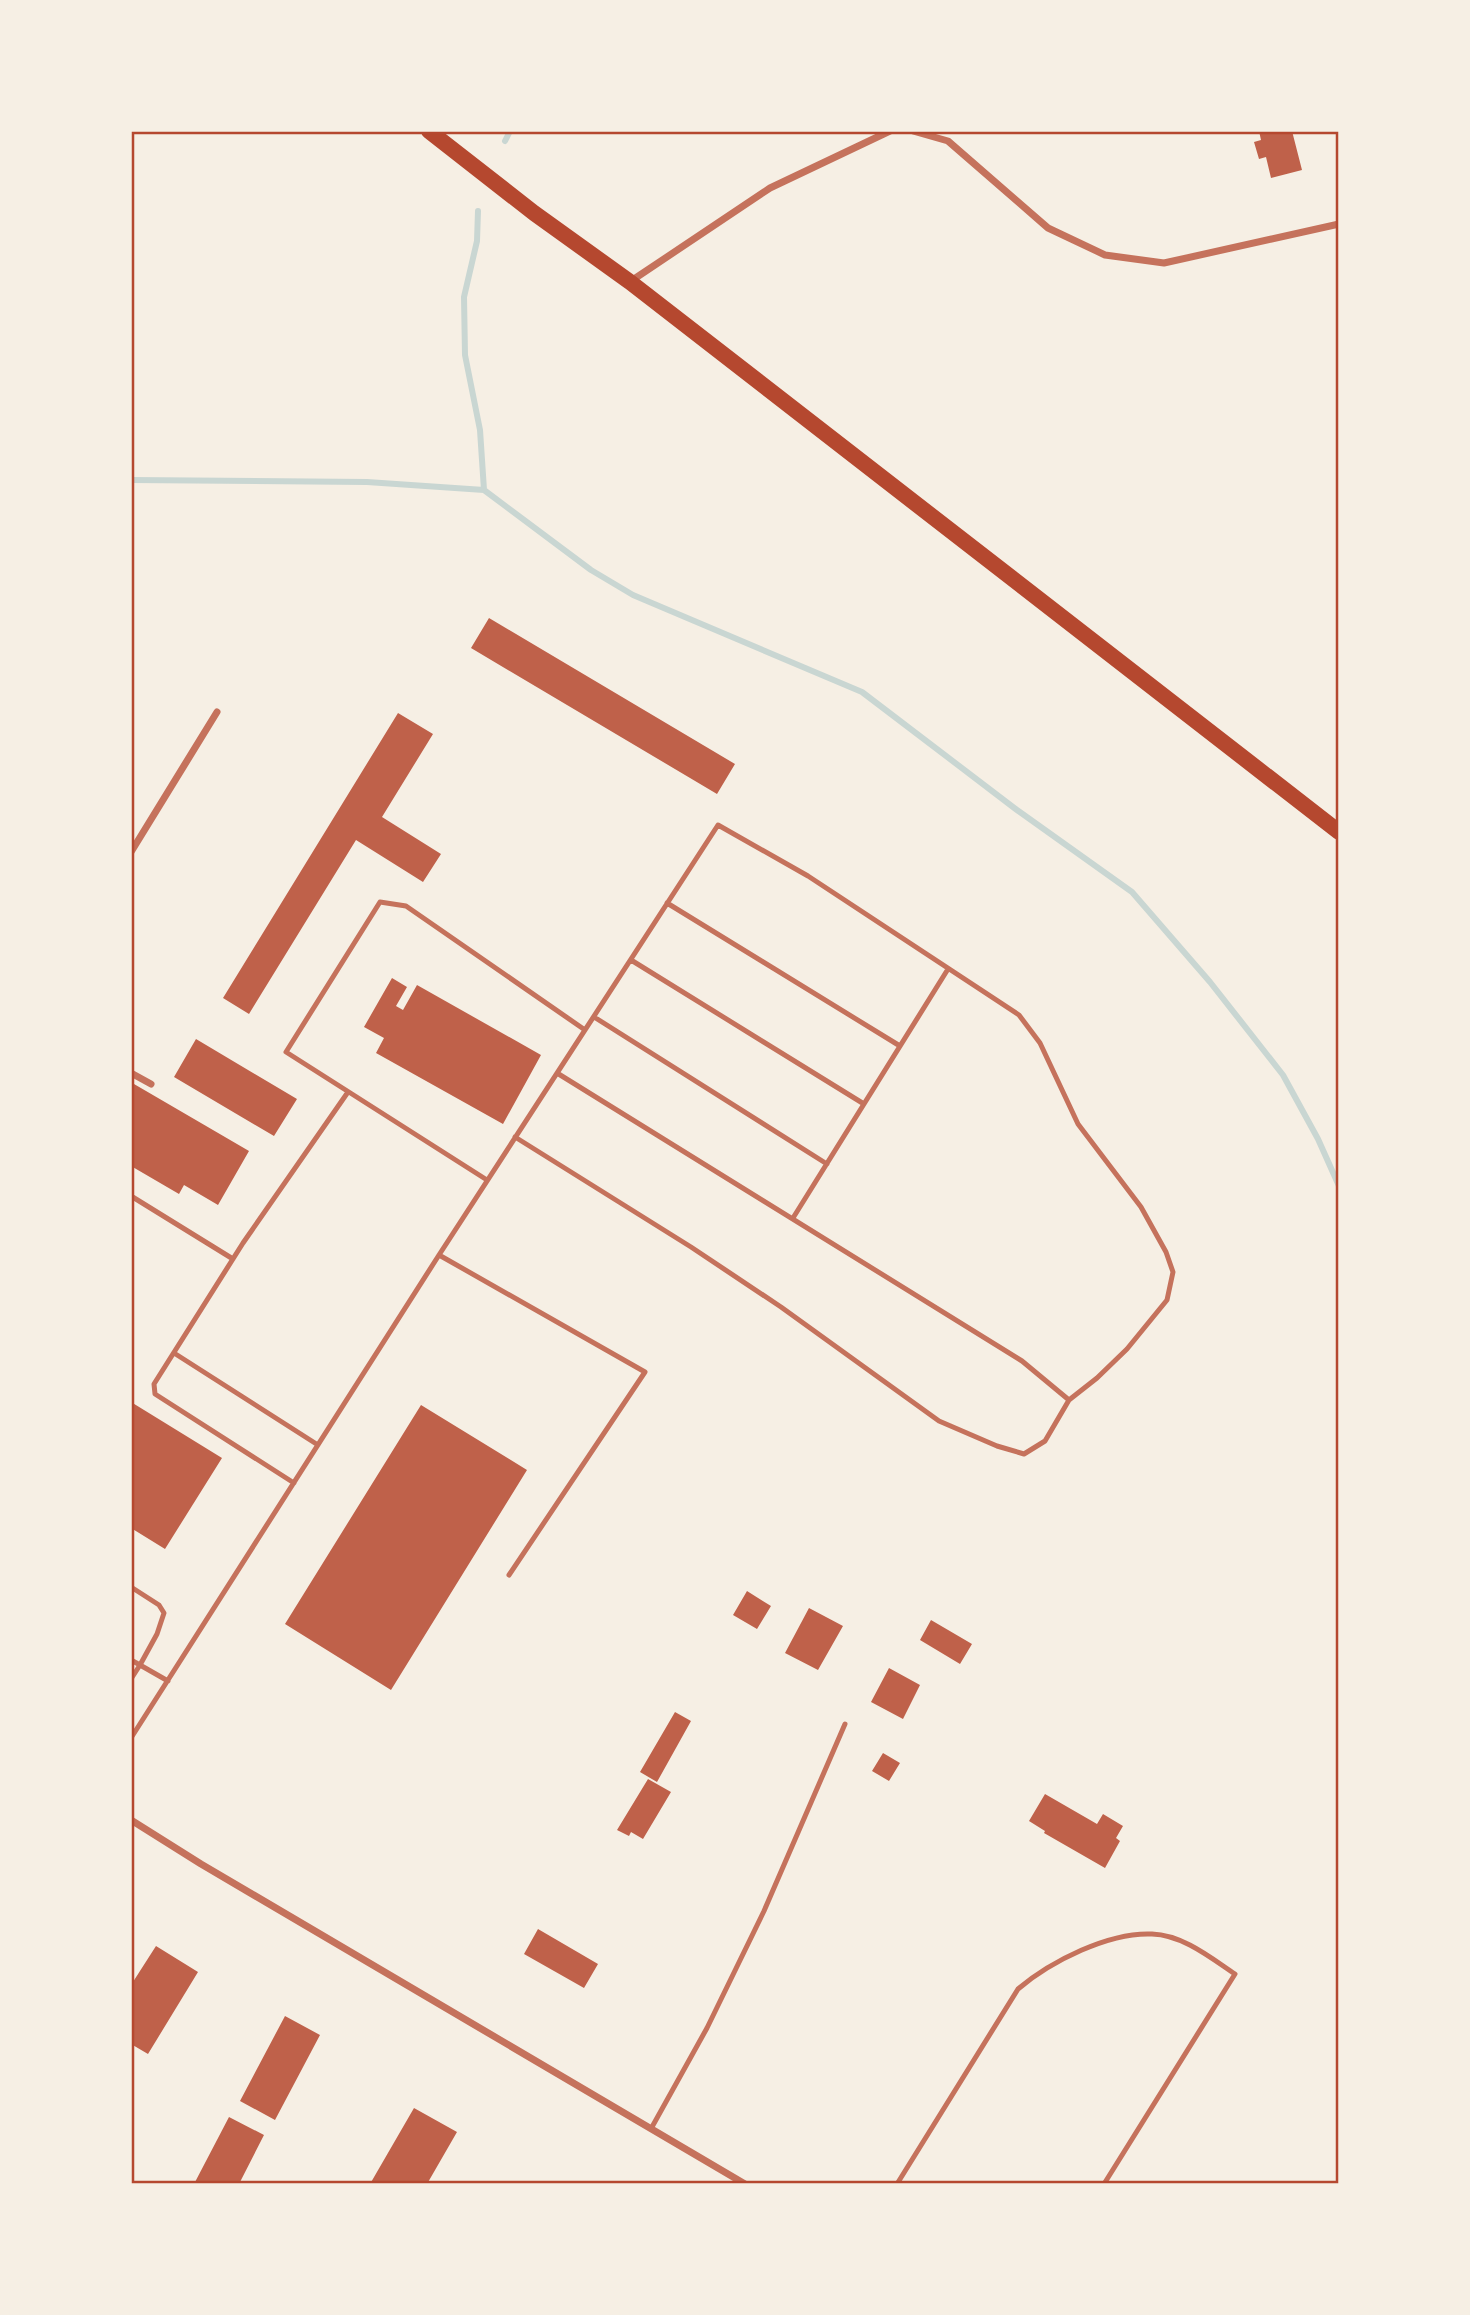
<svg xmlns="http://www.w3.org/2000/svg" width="1470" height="2315" viewBox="0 0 1470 2315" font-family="Arial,sans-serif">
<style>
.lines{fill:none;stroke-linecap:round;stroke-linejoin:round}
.stream{stroke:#c9d6d2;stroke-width:6}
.building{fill:#bf614a}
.service{stroke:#c5725c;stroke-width:5}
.minor{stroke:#c5725c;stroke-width:7}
.primary{stroke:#b5482f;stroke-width:16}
.neatline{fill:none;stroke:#b5482f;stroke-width:2.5}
</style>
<rect width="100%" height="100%" fill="#f6efe4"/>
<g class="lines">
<path class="stream" d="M505,141L510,131
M478,211L477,241L464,297L465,355L480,430L484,490L591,570L633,595L862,692L1017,810L1132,892L1210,982L1283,1075L1318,1139L1339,1186
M131,480L367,482L484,490"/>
</g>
<path class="building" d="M1259,131H1292L1302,170L1271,178L1266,157L1259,159L1254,142L1261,140Z
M489,618L735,764L717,794L471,648Z
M398,713L433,734L382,817L441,854L423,882L356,840L249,1014L223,998Z
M392,978L407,987L396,1006L403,1010L417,985L541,1055L503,1124L376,1053L384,1038L364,1027Z
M196,1039L297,1099L274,1136L174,1077Z
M134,1084L249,1151L218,1205L184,1185L179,1194L131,1166V1089Z
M131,1402L222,1458L165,1549L131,1528Z
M421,1405L527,1470L391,1690L285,1624Z
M747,1591L771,1606L757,1629L733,1615Z
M809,1608L843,1626L818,1670L785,1653Z
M931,1620L972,1644L960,1664L920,1640Z
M889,1668L920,1685L903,1719L871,1702Z
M675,1712L691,1721L657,1782L640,1772Z
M883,1753L900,1763L889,1781L872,1771Z
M648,1779L671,1792L643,1839L631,1832L629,1836L617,1830Z
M1045,1794L1097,1824L1103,1814L1123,1826L1116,1838L1120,1841L1105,1868L1044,1833L1045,1831L1029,1821Z
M538,1929L598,1964L584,1988L524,1954Z
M156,1946L198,1972L148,2054L131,2044V1985Z
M285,2016L320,2035L275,2120L240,2101Z
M414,2108L457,2132L427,2184H370Z
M229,2117L264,2135L239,2184H194Z"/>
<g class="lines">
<path class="service" d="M667,903L900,1046
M631,960L864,1104
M594,1017L827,1164
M557,1073L1022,1361L1069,1400
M487,1180L286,1052L380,902L406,906L585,1030
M131,1196L233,1259
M793,1218L948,969
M439,1255L645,1372L509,1575
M174,1353L318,1445
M294,1483L155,1394L154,1384L243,1243L348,1092
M131,1587L159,1605L164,1613L157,1634L140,1665L131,1660
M131,1679L140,1665L168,1681
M131,1738L439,1255L718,825L808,876L1019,1015L1040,1043L1078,1124L1141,1207L1166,1252L1173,1272L1167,1300L1127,1349L1097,1378L1069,1400L1045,1441L1024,1454L997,1446L939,1421L781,1307L691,1247L515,1137
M652,2127L707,2028L764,1911L845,1724
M897,2184L1018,1989C1051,1961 1109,1932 1152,1934C1183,1935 1211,1958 1235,1974L1104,2184"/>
<path class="minor" d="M913,131L948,141L1048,228L1105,255L1164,263L1339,224
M631,281L770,188L890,131
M131,852L217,712
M131,1073L151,1084
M131,1820L201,1864L745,2184"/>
<path class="primary" d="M429,131L534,213L630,282L1339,832"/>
</g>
<rect width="1470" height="2315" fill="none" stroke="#f6efe4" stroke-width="266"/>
<rect x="133" y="133" width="1204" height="2049" class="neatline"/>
</svg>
